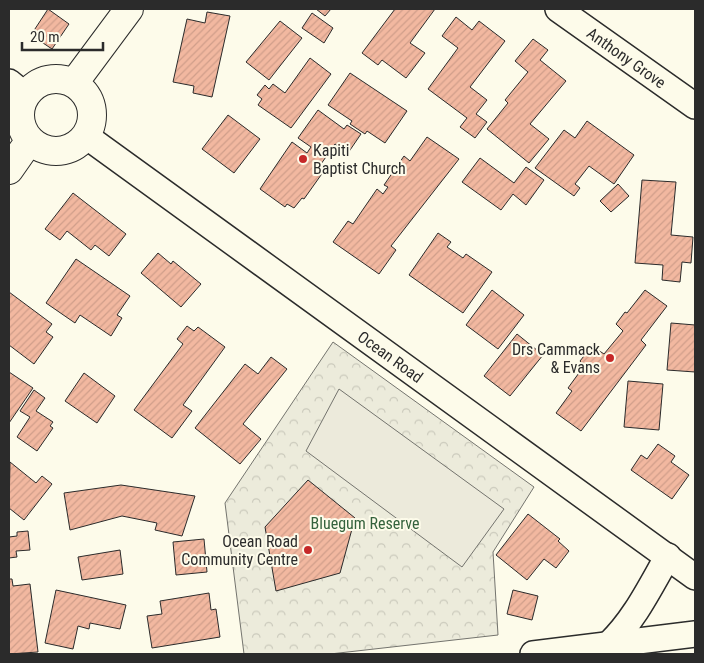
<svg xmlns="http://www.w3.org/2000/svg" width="704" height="663" viewBox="0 0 704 663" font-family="'Roboto Condensed',sans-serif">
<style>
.park{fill:url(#park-crowns);stroke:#74746e}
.parking{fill:#eceadb;stroke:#74746e}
.building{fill:url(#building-hatch);stroke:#2b2b2b}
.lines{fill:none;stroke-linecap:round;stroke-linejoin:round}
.minor-casing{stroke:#2b2b2b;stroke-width:28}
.secondary-casing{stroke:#2b2b2b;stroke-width:30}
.minor{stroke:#fdfbea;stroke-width:25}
.secondary{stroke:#fdfbea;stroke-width:28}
.poi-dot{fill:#c62828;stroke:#fdfbea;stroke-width:2}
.labels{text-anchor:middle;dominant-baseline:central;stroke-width:4;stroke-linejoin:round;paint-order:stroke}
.street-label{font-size:16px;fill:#2b2b2b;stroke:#fdfbea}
.poi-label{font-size:16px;fill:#2b2b2b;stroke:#fdfbea;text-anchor:end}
.park-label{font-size:16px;fill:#34623c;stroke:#fdfbea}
</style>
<defs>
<pattern id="park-crowns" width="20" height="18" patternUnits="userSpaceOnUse" patternTransform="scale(1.25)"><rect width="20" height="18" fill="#ecebdb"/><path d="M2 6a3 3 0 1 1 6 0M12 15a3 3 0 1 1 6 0" fill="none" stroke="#cbcabc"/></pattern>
<pattern id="building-hatch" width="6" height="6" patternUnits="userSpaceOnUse" patternTransform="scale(1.25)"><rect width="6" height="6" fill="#f2b8a0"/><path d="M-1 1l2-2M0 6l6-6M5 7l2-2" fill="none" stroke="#d09e8a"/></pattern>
</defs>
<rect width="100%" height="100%" fill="#fdfbea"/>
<path class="park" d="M333,342L534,487L493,552L498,635L330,654H244L225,503Z"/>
<path class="parking" d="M339,389L504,509L462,567L306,451Z"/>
<path class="building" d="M48,9L69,24L52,49L31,35Z
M316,9H331L325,16Z
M395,9H435L410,43L425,53L406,78L382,60L378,65L362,53Z
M207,12L230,16L212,97L193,93L194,86L173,82L187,19L205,23Z
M312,13L333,28L324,43L302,28Z
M456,17L472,30L479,21L505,41L470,87L487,100L476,114L487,122L475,138L460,127L467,118L428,89L458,48L442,36Z
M280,21L302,38L269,80L246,62Z
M533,39L548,50L540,60L566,81L530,124L549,139L529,163L487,129L508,103L505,100L528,72L515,61Z
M310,58L331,74L291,128L258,105L262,99L257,95L265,85L269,89L273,84L285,93Z
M350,73L407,111L385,143L367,131L365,134L350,124L352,121L328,105Z
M318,110L344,129L347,125L361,134L348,153L335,144L321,164L326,168L304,199L302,198L294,208L287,204L285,207L260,189L292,142L307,153L311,147L298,138Z
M228,115L260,139L234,173L202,149Z
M587,121L634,155L614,184L589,166L575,184L580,188L574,196L535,168L564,130L575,138Z
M427,137L459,159L391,246L396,250L379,274L333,242L348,221L353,224L377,189L383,194L388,187L384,185L404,156L410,161Z
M480,158L514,183L526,167L544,180L526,205L513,194L501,210L462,182Z
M642,180L676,182L671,235L693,237L691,263L682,262L680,282L662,280L663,265L635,263Z
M618,184L629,196L611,212L600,201Z
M73,193L126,234L109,256L95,245L91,250L67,231L60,240L45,229Z
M438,233L451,242L447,247L463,258L466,254L492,272L463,313L409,275Z
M158,253L171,264L173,261L201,284L181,307L141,273Z
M76,259L130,296L117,315L122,318L111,336L80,315L75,323L46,303Z
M492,290L524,315L498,349L466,325Z
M645,290L667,306L641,340L646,345L581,431L556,413L572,391L568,388L584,366L580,361L592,346L604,354L623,331L616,324L625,312L627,313Z
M9,292L52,324L46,332L53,337L34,364L9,345Z
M671,323L695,325V372L667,370Z
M187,326L194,331L198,327L225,347L183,405L192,411L172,438L134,410L183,344L177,339Z
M517,334L543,355L510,396L484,376Z
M271,357L287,369L243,424L261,439L240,464L195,428L245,364L258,374Z
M9,372L33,388L9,423Z
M84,373L115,396L97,423L65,401Z
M628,381L663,384L659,430L624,427Z
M34,390L45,398L36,411L53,422L50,426L53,428L37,451L17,437L30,417L20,411Z
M658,444L675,456L671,462L689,475L672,499L631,470L641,455L647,459Z
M10,462L36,483L42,476L52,484L24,520L9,508Z
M308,480L355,518L340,573L276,591L265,527Z
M121,485L195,496L182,536L155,530L157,523L122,516L70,530L64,493Z
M528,514L560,539L558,541L569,551L556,568L544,559L527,580L496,555Z
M28,531L30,550L16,551L17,557L9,558V537L17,536V532Z
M204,539L207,572L176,575L173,542Z
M120,550L123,574L82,580L78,557Z
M9,579H12L13,586L30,584L38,652L9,654Z
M56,590L126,605L120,629L90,623L89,629L78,626L73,649L45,643Z
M513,590L538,596L532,620L507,614Z
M209,593L211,610L216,609L220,637L152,648L147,616L162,614L160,601Z"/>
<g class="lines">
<g class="minor-casing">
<g id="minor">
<path id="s1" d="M558,9L695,106"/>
<path d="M9,82L25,95"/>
<path id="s2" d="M86,136L695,577"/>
<path d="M609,644C635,619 650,587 668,556"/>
<path d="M533,654L695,634"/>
</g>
</g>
<g class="secondary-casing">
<path id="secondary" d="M20 115a36 36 0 1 1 72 0a36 36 0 1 1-72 0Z
M74,83L129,9
M9,170L30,140"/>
</g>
<use href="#minor" class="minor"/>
<use href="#secondary" class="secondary"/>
</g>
<g class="poi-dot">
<circle cx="303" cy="159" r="5"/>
<circle cx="610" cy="358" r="5"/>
<circle cx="308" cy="550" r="5"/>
</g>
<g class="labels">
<g class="street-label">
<text stroke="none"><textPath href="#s1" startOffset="84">Anthony Grove</textPath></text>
<text stroke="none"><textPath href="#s2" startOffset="376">Ocean Road</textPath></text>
</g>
<g class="poi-label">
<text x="313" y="150" text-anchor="start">Kapiti<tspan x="313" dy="18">Baptist Church</tspan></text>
<text x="600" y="349">Drs Cammack<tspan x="600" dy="18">&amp; Evans</tspan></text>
<text x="298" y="541">Ocean Road<tspan x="298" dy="18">Community Centre</tspan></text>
</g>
<g class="park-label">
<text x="365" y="523">Bluegum Reserve</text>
</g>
</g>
<rect width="704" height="663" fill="none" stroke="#2b2b2b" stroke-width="20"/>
<path d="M22 42v8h81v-8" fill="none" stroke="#2b2b2b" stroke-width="2.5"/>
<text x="30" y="42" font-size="15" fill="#2b2b2b" stroke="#fdfbea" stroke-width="4" paint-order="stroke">20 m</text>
</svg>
